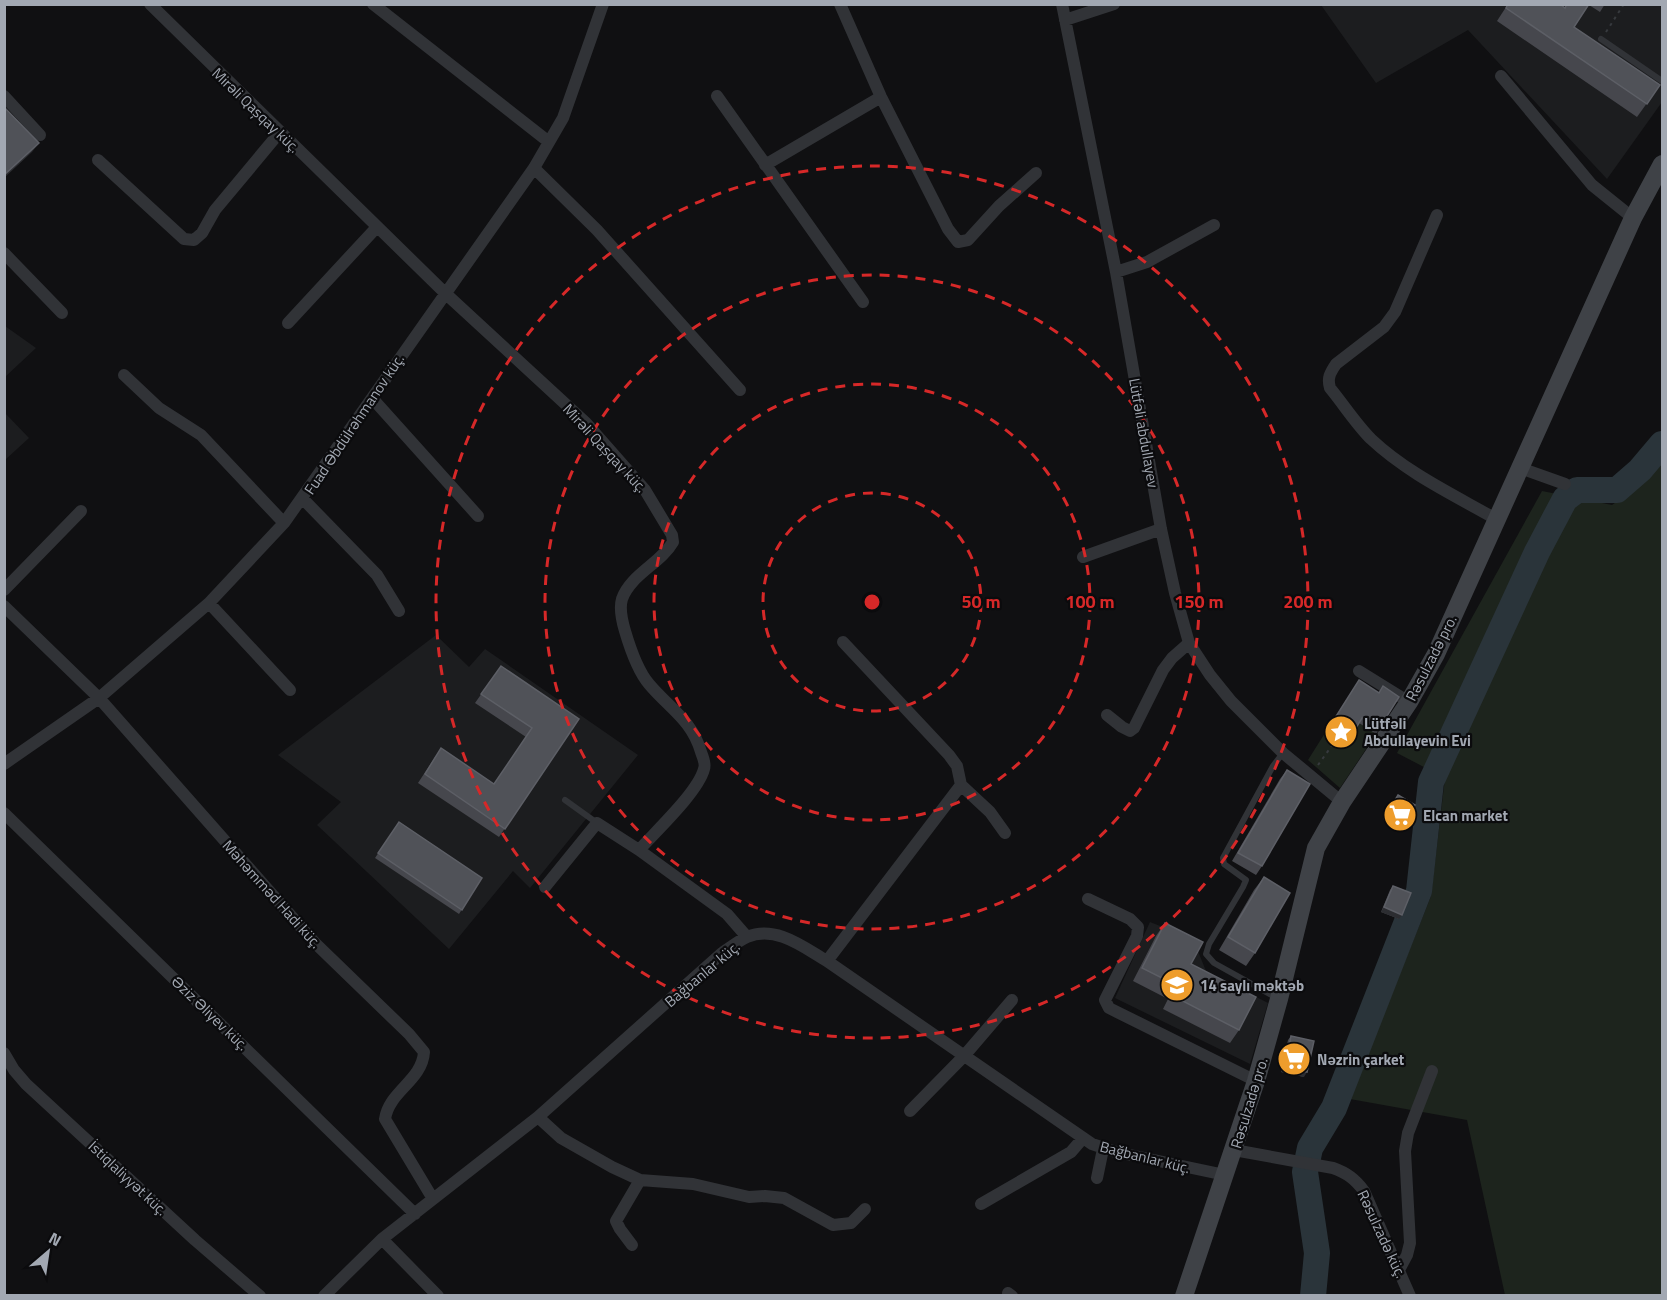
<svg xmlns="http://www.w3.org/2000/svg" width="1667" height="1300" viewBox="0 0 1667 1300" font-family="'Titillium Web',sans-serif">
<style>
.built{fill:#1c1d1f}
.green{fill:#1d241d}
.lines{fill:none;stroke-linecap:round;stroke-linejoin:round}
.river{stroke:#2a343a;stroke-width:26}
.path{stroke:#373a3e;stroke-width:2;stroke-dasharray:3 4.5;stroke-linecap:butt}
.lane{stroke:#313337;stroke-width:6}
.street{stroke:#313337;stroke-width:12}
.secondary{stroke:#3f4247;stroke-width:18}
.wall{fill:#46474d}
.shaded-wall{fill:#2c2d31}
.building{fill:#505258;stroke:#5d5f66;stroke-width:1.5}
.ring{fill:none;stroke:#d62828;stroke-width:3;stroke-dasharray:10 8}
.labels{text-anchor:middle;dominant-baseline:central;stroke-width:4.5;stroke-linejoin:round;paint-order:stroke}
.street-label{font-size:15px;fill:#a2a8b2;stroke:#0b0b0d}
.poi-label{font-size:15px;font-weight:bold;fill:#a2a8b2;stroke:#0b0b0d;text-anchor:start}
.centre{fill:#d62828;stroke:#0b0b0d;stroke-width:3}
.ring-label{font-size:18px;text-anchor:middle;font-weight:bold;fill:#d62828;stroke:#0b0b0d;stroke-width:4.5;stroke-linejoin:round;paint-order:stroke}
</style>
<rect width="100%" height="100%" fill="#101012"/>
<path class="built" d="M1321,5H1662V102L1607,179L1468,30L1376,83Z
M5,326L36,348L5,377Z
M5,413L29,438L5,460H4Z
M436,635L469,667L485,649L638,755L530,888L513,871L449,949L317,825L341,802L278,755Z
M1150,922L1193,939L1206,971L1268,1003L1250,1064L1115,998Z"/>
<path class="green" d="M1662,459V1295H1505L1467,1120L1350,1099L1431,896L1445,778L1397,753L1542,491L1612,505L1634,490Z
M1359,723L1376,734L1340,788L1308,760L1325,733L1344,745Z"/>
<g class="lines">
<path class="river" d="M1313,1296L1317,1253L1305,1172L1310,1148L1334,1108L1419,891L1431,782L1537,552L1565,499L1577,490H1617L1640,470L1662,444"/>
<path class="path" d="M1606,32L1624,4
M1318,765L1336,740"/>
<path class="lane" d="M1601,39L1662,81
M565,800L597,823
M1277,998L1214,963L1206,954L1209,944L1243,887L1246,880L1224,864L1223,858L1273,766L1283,753"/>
<path class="street" d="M150,4L445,293L586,423L645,490L672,535L673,542C661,563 630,575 622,599C619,609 622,621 625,631C630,648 637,670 649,684C669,708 692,720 701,752C703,757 706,764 704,769C698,792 656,831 639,850L727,914L747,937
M373,4L549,142
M840,4L881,97L948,229L958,242L968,240L999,206L1036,173
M1062,4L1116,272L1161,529L1175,593L1189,643L1210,675L1231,701L1283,753L1342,802
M1065,20L1114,4
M1501,76L1592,185L1633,218
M4,96L40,135
M717,96L863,302
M98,160L184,239L194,240L202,233L215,210L280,132
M765,165L881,97
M534,168L597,230L740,390
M1437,215L1395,312L1384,327L1336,364C1330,373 1327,378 1330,388C1344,405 1356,424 1371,439C1407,473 1454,495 1496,519
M4,253L62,313
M1116,272L1147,262L1214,225
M288,323L377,227
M124,375L159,408L201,435L284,523
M372,398L478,516
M1520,468L1565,484
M303,499L377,575L399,611
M1083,557L1161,529
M4,590L81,511
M209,603L290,690
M4,606L99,698L315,943L409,1034L424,1052C422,1081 389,1091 385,1119L433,1199
M843,642L949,755L957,766L961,785L990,812L1005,833
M1359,671L1409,702
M1107,715L1122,727L1130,731L1134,728L1163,670L1172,658L1189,643
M4,764L99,698L209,603L284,523L534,168L563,118L603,4
M4,813L415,1214
M545,887L597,823L639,850
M1088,899L1130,919L1138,927L1137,936L1105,1000L1109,1008L1256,1081
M827,961L961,785
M4,1053L14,1070L26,1084L195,1240L260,1296
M910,1111L964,1056L1012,1000
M538,1117L561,1138L612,1167L640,1180L693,1184L749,1197L765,1196L784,1198L833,1225L851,1223L865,1209
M1234,1150L1333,1168C1347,1173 1355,1179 1364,1191L1410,1296
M1097,1178L1103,1149
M981,1204L1071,1152L1083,1138
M382,1239L438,1296
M632,1245L620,1229L616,1221L640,1180
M1399,1270L1407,1255L1410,1243L1405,1151L1408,1133L1432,1071
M1008,1293L1012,1296
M324,1296L382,1239L538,1117L722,953C730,948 738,941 747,937C776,925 803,947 827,961L1092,1144L1116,1152L1225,1175"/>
<path class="secondary" d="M1184,1296L1256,1081L1279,999L1316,848L1342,802L1409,702L1436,654L1633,218L1662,164"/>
</g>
<path class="wall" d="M1508,4L1565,8L1567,4H1605L1600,12L1589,5L1574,27L1660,85L1637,117L1497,21Z
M501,666L579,719L499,837L418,783L435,757L494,784L526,737L475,703Z
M1359,680L1379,693L1399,697L1376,734L1359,723L1345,746L1325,733Z
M1287,770L1262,866L1256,875L1232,861L1280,779Z
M1395,799L1403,825L1400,829L1383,819Z
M399,822L482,878L459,914L375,858Z
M1264,877L1255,953L1246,966L1219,950L1254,890Z
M1393,886L1399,919L1381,912L1390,890Z
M1165,923L1191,964L1239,1030L1230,1043L1163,1009L1168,999L1133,981L1156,936Z
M1291,1036L1304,1077L1281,1072L1288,1040Z"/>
<path class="shaded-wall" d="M39,143L32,152L4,178V175Z
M1384,907L1402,915L1399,919L1381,912Z
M1285,1067L1307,1072L1304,1077L1281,1072Z"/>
<path class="building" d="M1508,4H1560L1565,8L1567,4H1589L1574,27L1660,85L1647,104L1506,8Z
M4,107L39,143L4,175Z
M501,666L579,719L505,829L425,774L441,748L494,784L532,728L481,694Z
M1359,680L1379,693L1383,686L1399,697L1379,729L1362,718L1348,741L1328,729Z
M1287,770L1310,784L1262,866L1238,853Z
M1398,795L1415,805L1403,825L1386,815Z
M399,822L482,878L462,910L378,853Z
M1264,877L1290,893L1255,953L1228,937Z
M1393,886L1411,893L1402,915L1384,907Z
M1165,923L1203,942L1191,964L1256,997L1239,1030L1173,996L1178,986L1142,968Z
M1291,1036L1314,1041L1307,1072L1285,1067Z"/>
<g class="ring">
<circle cx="872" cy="602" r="109"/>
<circle cx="872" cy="602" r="218"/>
<circle cx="872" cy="602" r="327"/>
<circle cx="872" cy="602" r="436"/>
</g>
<defs>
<g id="sight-disc" transform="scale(1.725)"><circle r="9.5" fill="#ee9d2c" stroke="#0b0b0d"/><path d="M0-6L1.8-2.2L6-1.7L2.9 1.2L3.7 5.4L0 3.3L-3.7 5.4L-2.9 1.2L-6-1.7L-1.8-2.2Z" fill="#fff"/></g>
<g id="supermarket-disc" transform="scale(1.725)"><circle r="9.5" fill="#ee9d2c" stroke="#0b0b0d"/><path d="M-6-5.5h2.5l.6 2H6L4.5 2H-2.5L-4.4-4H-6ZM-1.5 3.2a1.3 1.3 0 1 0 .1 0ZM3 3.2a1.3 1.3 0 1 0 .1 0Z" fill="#fff"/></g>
<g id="school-disc" transform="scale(1.725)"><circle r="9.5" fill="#ee9d2c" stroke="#0b0b0d"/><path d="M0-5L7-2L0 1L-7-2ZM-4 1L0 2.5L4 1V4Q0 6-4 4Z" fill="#fff"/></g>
</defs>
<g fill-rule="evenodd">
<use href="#sight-disc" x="1341" y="732"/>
<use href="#supermarket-disc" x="1400" y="815"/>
<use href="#school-disc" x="1177" y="985"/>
<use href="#supermarket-disc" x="1294" y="1059"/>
</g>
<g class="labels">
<g class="street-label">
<text transform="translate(256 110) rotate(44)">Mirəli Qaşqay küç.</text>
<text transform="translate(354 424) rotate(-56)">Fuad Əbdülrəhmanov küç.</text>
<text transform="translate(1144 433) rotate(80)">Lütfəli abdullayev</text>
<text transform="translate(605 448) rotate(47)">Mirəli Qaşqay küç.</text>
<text transform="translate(1431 658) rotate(-63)">Rəsulzadə pro.</text>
<text transform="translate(272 894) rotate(48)">Məhəmməd Hadi küç.</text>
<text transform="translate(702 974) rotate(-40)">Bağbanlar küç.</text>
<text transform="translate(210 1013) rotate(44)">Əziz Əliyev küç.</text>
<text transform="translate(1249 1103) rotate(-73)">Rəsulzadə pro.</text>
<text transform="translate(1145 1157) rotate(14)">Bağbanlar küç.</text>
<text transform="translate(128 1178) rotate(43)">İstiqlaliyyət küç.</text>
<text transform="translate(1382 1234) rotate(65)">Rəsulzadə küç.</text>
</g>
<g class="poi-label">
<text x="1364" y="723">Lütfəli<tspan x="1364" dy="17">Abdullayevin Evi</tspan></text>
<text x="1423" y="815">Elcan market</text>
<text x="1200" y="985">14 saylı məktəb</text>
<text x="1317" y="1059">Nəzrin çarket</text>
</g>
</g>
<circle cx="872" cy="602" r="9" class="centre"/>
<g class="ring-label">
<text x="981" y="608">50 m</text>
<text x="1090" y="608">100 m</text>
<text x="1199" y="608">150 m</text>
<text x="1308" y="608">200 m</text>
</g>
<rect width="1667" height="1300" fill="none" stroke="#a2a8b2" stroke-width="12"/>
<g transform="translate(48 1252) rotate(29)" stroke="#0b0b0d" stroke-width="4.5" paint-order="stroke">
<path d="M0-4.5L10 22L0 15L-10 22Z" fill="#a2a8b2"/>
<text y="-9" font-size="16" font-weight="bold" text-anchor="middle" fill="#a2a8b2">N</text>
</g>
</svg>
